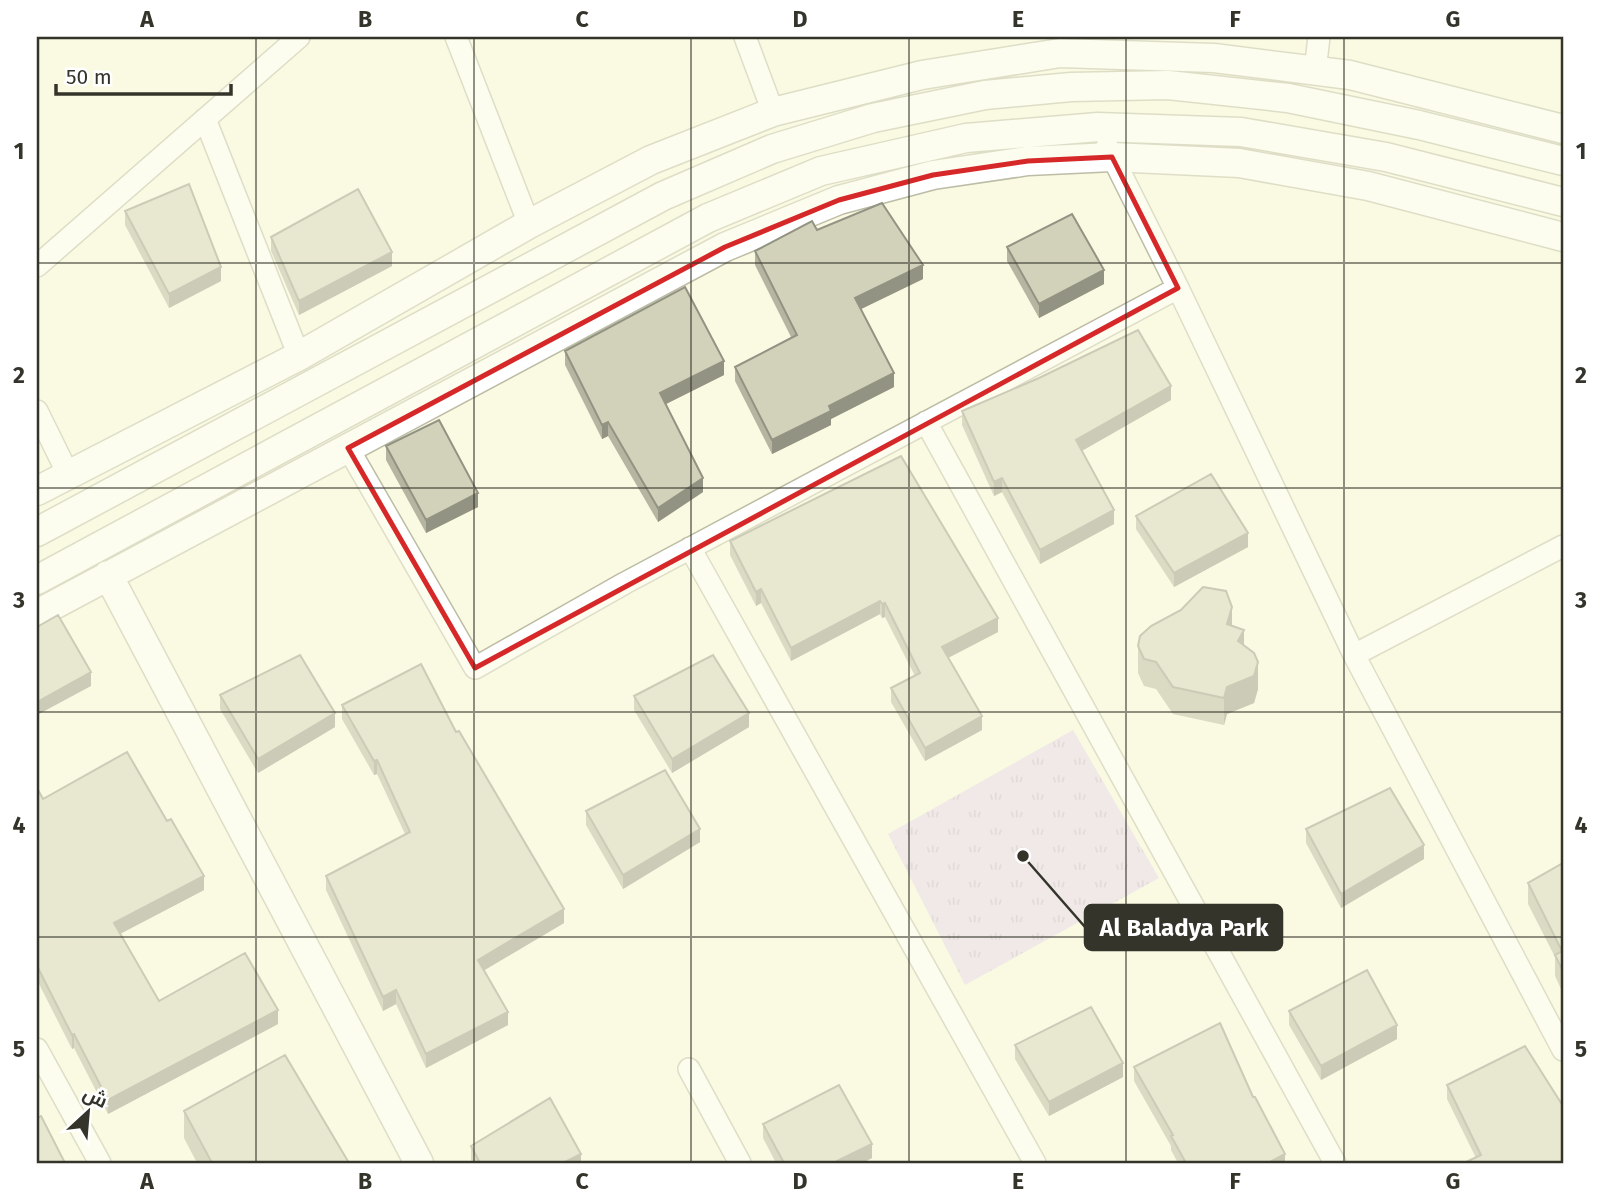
<svg xmlns="http://www.w3.org/2000/svg" width="1600" height="1200" viewBox="0 0 1600 1200" font-family="'Fira Sans',Cairo,sans-serif">
<style>
.park{fill:url(#park-tufts)}
.lines{fill:none;stroke-linecap:round;stroke-linejoin:round}
.street-casing{stroke:#bdbda6;stroke-width:24}
.secondary-casing{stroke:#bdbda6;stroke-width:31}
.street{stroke:#fff;stroke-width:21}
.secondary{stroke:#fff;stroke-width:28}
.wall{fill:#b5b5a1}
.shaded-wall{fill:#939383}
.building{fill:#d2d2bb;stroke:#939383;stroke-width:2}
.marked{fill:none;stroke:#d62828;stroke-width:5;stroke-linejoin:round}
.grid{fill:none;stroke:#34342b;stroke-width:2;stroke-opacity:0.55}
.leader{fill:none;stroke:#34342b;stroke-width:2.5}
.callout-dot{fill:#34342b;stroke:#fff;stroke-width:2.5}
.callout{fill:#34342b;stroke:#34342b;stroke-width:2.5}
.callout-label{font-size:24px;text-anchor:middle;font-weight:bold;fill:#fff}
.neatline{fill:none;stroke:#34342b;stroke-width:2.5}
.grid-label{font-size:23px;text-anchor:middle;font-weight:bold;fill:#34342b}
</style>
<defs>
<pattern id="park-tufts" width="24" height="20" patternUnits="userSpaceOnUse" patternTransform="scale(1.75)"><rect width="24" height="20" fill="#e5d4ed"/><path d="M3 7l-1-3M5 7V3M7 7l1-3M15 17l-1-3M17 17v-4M19 17l1-3" fill="none" stroke="#c5b7cb"/></pattern>
</defs>
<rect width="100%" height="100%" fill="#faf9e2"/>
<path class="park" d="M1073,730L1159,878L965,985L888,834Z"/>
<g class="lines">
<g class="street-casing">
<path id="street" d="M456,37L529,224
M745,37L773,112
M1315,71L1319,37
M205,119L299,356
M1107,146L1178,288L1354,655L1563,1050
M37,266L299,37
M37,411L68,474
M926,422L1335,1163
M348,448L475,668L625,583L1178,288
M690,548L1035,1163
M1354,655L1563,546
M37,1049L100,1163
M689,1069L740,1163"/>
</g>
<g class="secondary-casing">
<path id="secondary" d="M37,491L299,356L529,224L651,160L773,112L922,75L1060,53L1214,58L1350,75L1563,129
M37,532L663,196L772,149L873,118L985,95L1071,87L1168,85L1288,98L1419,125L1563,161
M108,575L419,1163
M37,580L708,218L821,171L966,138L1098,127L1241,132L1386,157L1563,202
M37,614L725,247L839,200L933,175L1028,161L1112,157L1239,163L1368,186L1563,237"/>
</g>
<use href="#street" class="street"/>
<use href="#secondary" class="secondary"/>
</g>
<path class="wall" d="M125,211L221,281L169,308L125,225Z
M817,230L923,279L861,309L894,387L831,419V425L772,454L735,381V367L791,337L755,265V251Z
M271,237L392,266L299,315L271,251Z
M1007,247L1104,284L1039,318L1007,261Z
M565,351L724,375L666,404L703,492L658,522L608,436L602,439L565,365Z
M1171,400L1082,451L1114,524L1040,564L1002,492L994,496L962,425V411Z
M386,446L478,507L426,533L386,460Z
M1136,516L1248,547L1174,587L1136,529Z
M730,541L998,632L948,658L982,730L925,761L891,702V688L915,676L885,617L882,618L880,614L791,661L761,603L756,606L730,555Z
M1181,610L1232,626L1244,645L1258,689L1254,703L1227,714L1224,725L1173,714L1156,689L1144,686L1138,673V646Z
M220,695L335,727L258,773L220,709Z
M634,696L749,727L672,773L634,710Z
M342,705L456,732L564,923L484,970L508,1025L426,1068L396,1004L383,1011L326,890V876L405,834L377,774L374,775L342,719Z
M37,788L43,799L204,890L120,934L159,1001L278,1024L108,1114L74,1048L72,1049L37,980Z
M586,811L700,842L623,889L586,825Z
M1306,829L1424,859L1341,908L1306,843Z
M1563,863V993L1555,976V957L1528,904V883Z
M1289,1011L1397,1039L1321,1080L1289,1025Z
M1015,1045L1123,1077L1049,1116L1015,1059Z
M1134,1067L1253,1097L1285,1163H1178L1171,1150V1146L1134,1081Z
M1447,1085L1563,1106L1476,1158L1447,1099Z
M184,1111L349,1163H197L184,1138Z
M763,1124L872,1158L862,1163H776L763,1138Z
M471,1146L581,1163H473L471,1160Z"/>
<path class="shaded-wall" d="M392,252V266L299,315V301Z
M923,265V279L855,312V298Z
M221,267V281L169,308V294Z
M1104,270V284L1039,318V304Z
M724,361V375L660,407V393Z
M894,373V387L831,419V425L772,454V440L829,406Z
M1171,386V400L1076,454V440Z
M608,422V436L602,439V425Z
M703,478V492L658,522V508Z
M1002,478V492L994,496V482Z
M478,493V507L426,533V520Z
M1114,510V524L1040,564V550Z
M1248,533V547L1174,587V573Z
M761,589V603L756,606V592Z
M880,601V614L791,661V648Z
M885,603V617L882,618V604Z
M1232,607V634L1227,624Z
M998,618V632L942,661V647Z
M1244,630V656L1238,641Z
M1258,662V689L1254,703L1227,714L1224,725V698L1227,687Z
M91,672V686L37,715V702Z
M335,713V727L258,773V759Z
M749,713V727L672,773V759Z
M982,716V730L925,761V748Z
M377,760V774L374,775V761Z
M700,829V842L623,889V875Z
M1424,845V859L1341,908V894Z
M204,876V890L114,937V923Z
M564,909V923L478,974V960Z
M396,990V1004L383,1011V997Z
M278,1010V1024L108,1114V1100Z
M508,1012V1025L426,1068V1054Z
M1397,1025V1039L1321,1080V1066Z
M74,1034V1048L72,1049V1035Z
M1123,1063V1077L1049,1116V1102Z
M872,1144V1158L862,1163H833Z
M581,1154V1163H563Z
M1285,1154V1163H1268Z"/>
<path class="building" d="M189,184L221,267L169,294L125,211Z
M358,189L392,252L299,301L271,237Z
M882,203L923,265L855,298L894,373L829,406L831,411L772,440L735,367L797,335L755,251L812,221L817,230Z
M1072,214L1104,270L1039,304L1007,247Z
M685,287L724,361L660,393L703,478L658,508L608,422L602,425L565,351Z
M1138,330L1171,386L1076,440L1114,510L1040,550L1002,478L994,482L962,411L1039,378Z
M439,420L478,493L426,520L386,446Z
M901,456L998,618L942,647L982,716L925,748L891,688L920,673L885,603L882,604L880,601L791,648L761,589L756,592L730,541Z
M1211,474L1248,533L1174,573L1136,516Z
M1203,587L1226,591L1232,607L1227,624L1244,630L1238,641L1254,653L1258,662L1254,676L1227,687L1224,698L1173,687L1156,662L1144,659L1138,646L1140,636L1151,626L1181,610Z
M58,615L91,672L37,702V627Z
M300,655L335,713L258,759L220,695Z
M713,655L749,713L672,759L634,696Z
M421,664L456,732L459,731L564,909L478,960L508,1012L426,1054L396,990L383,997L326,876L410,832L377,760L374,761L342,705Z
M127,752L167,821L171,819L204,876L114,923L159,1001L245,953L278,1010L108,1100L74,1034L72,1035L37,966V788L43,799Z
M665,770L700,829L623,875L586,811Z
M1390,788L1424,845L1341,894L1306,829Z
M1563,863V971L1555,955L1562,951L1528,883Z
M1367,970L1397,1025L1321,1066L1289,1011Z
M1091,1007L1123,1063L1049,1102L1015,1045Z
M1220,1023L1253,1097H1255L1285,1154L1268,1163H1186L1171,1136L1173,1135L1134,1067Z
M1525,1046L1563,1106V1163H1464L1481,1155L1447,1085Z
M285,1055L349,1163H212L184,1111Z
M839,1085L872,1144L833,1163H784L763,1124Z
M550,1098L581,1154L563,1163H480L471,1146Z
M41,1116L65,1163H37V1118Z"/>
<path d="M0 0H1600V1200H0ZM1112,157L1178,288L475,668L348,448L725,247L839,200L933,175L1028,161Z" fill="#faf9e2" fill-opacity=".55" fill-rule="evenodd"/>
<path class="marked" d="M1112,157L1178,288L475,668L348,448L725,247L839,200L933,175L1028,161Z"/>
<path class="grid" d="M256,37V1163M474,37V1163M691,37V1163M909,37V1163M1126,37V1163M1344,37V1163M37,263H1563M37,488H1563M37,712H1563M37,937H1563"/>
<path class="leader" d="M1023 856L1085 927"/>
<circle class="callout-dot" cx="1023" cy="856" r="7"/>
<rect class="callout" x="1085" y="905" width="197" height="45" rx="7"/>
<g class="callout-label">
<text x="1184" y="936">Al Baladya Park</text>
</g>
<rect width="1600" height="1200" fill="none" stroke="#ffffff" stroke-width="77"/>
<g transform="translate(88 1112) rotate(26)" stroke="#ffffff" stroke-width="5" paint-order="stroke">
<path d="M0-5L12 26L0 18L-12 26Z" fill="#34342b"/>
<text y="-10" font-size="19" font-weight="bold" text-anchor="middle" fill="#34342b">ش</text>
</g>
<path d="M56 84v10h175v-10" fill="none" stroke="#34342b" stroke-width="3.5"/>
<text x="66" y="84" font-size="21" fill="#34342b" stroke="#ffffff" stroke-width="5" paint-order="stroke">50 m</text>
<rect x="38" y="38" width="1524" height="1124" class="neatline"/>
<g class="grid-label">
<text x="147" y="27">A</text>
<text x="365" y="27">B</text>
<text x="582" y="27">C</text>
<text x="800" y="27">D</text>
<text x="1018" y="27">E</text>
<text x="1235" y="27">F</text>
<text x="1453" y="27">G</text>
<text x="19" y="159">1</text>
<text x="1581" y="159">1</text>
<text x="19" y="383">2</text>
<text x="1581" y="383">2</text>
<text x="19" y="608">3</text>
<text x="1581" y="608">3</text>
<text x="19" y="833">4</text>
<text x="1581" y="833">4</text>
<text x="19" y="1057">5</text>
<text x="1581" y="1057">5</text>
<text x="147" y="1189">A</text>
<text x="365" y="1189">B</text>
<text x="582" y="1189">C</text>
<text x="800" y="1189">D</text>
<text x="1018" y="1189">E</text>
<text x="1235" y="1189">F</text>
<text x="1453" y="1189">G</text>
</g>
</svg>
